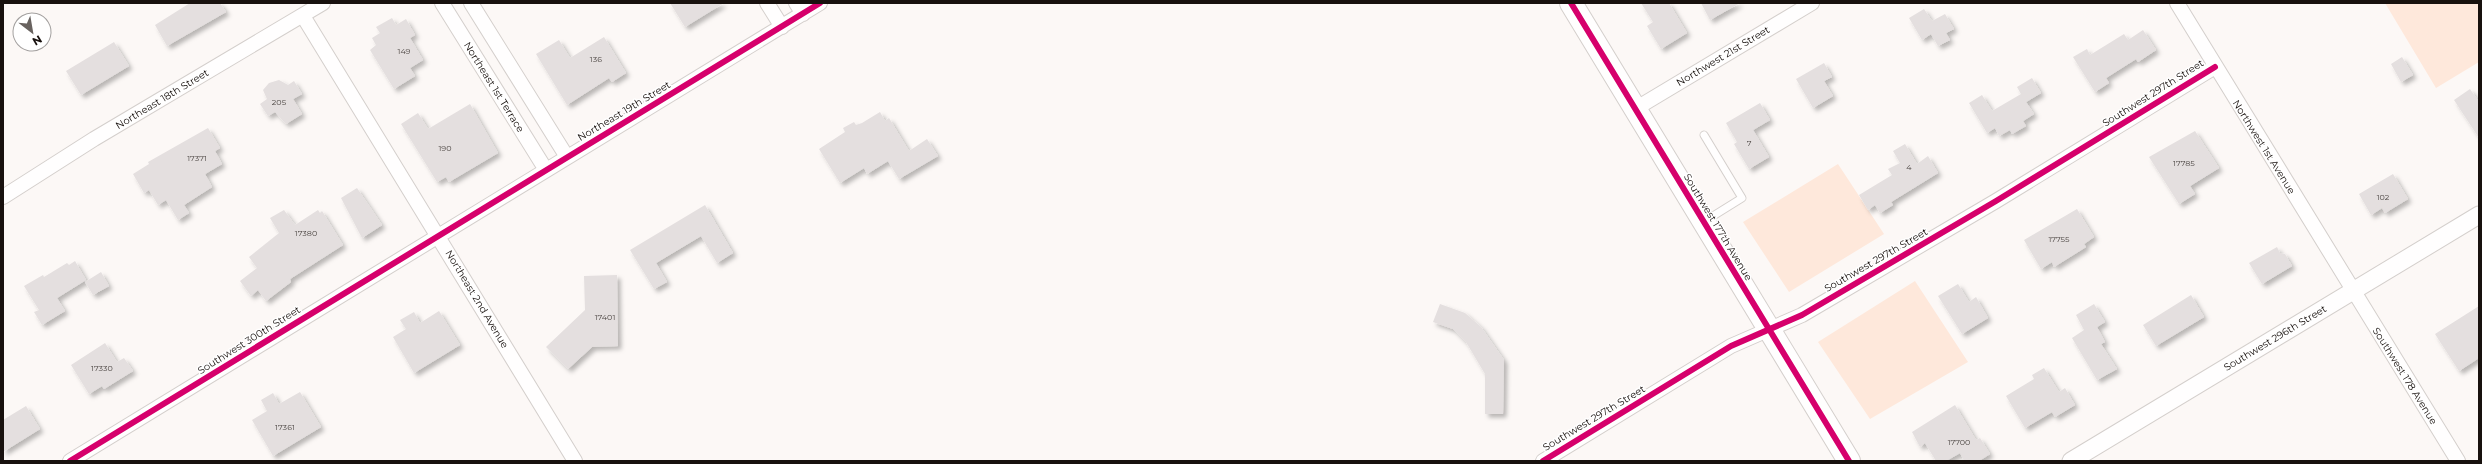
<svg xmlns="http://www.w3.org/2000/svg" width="2482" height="464" viewBox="0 0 2482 464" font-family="Montserrat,sans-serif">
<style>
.green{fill:#fee8db}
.building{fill:#e4dfdf;filter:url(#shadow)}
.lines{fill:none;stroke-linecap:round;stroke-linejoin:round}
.service-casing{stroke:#d4cfcc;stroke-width:9}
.minor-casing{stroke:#d4cfcc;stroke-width:16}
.tertiary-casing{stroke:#d4cfcc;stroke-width:19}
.trunk-casing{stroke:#d4cfcc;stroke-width:24}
.service{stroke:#fffefe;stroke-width:7}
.minor{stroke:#fffefe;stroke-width:14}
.tertiary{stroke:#fffefe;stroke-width:17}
.trunk{stroke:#fffefe;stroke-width:22}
.cycleway-casing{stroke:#fff;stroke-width:8}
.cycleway{stroke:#d6006c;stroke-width:6}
.labels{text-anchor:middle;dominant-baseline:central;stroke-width:3;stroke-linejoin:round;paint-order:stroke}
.number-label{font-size:8px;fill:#4d4744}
.street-label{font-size:10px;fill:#18110e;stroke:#fff}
</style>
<defs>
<filter id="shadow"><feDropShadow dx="3.5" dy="3.5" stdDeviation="2" flood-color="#0004"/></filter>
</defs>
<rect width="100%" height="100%" fill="#fcf8f6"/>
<path class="green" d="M2385,3H2479V62L2436,88Z
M1838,164L1884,234L1789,292L1743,222Z
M1915,281L1968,362L1870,419L1818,342Z"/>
<path class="building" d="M190,3H220L226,12L167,46L155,25Z
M670,3H724L685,27Z
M1641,3H1669L1687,33L1661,49L1647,26L1653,22Z
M1701,3H1740L1710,20Z
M1924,9L1932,21L1945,14L1954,29L1946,33L1950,40L1938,46L1931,34L1922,40L1909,18Z
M392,18L396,25L406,19L415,35L410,38L423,60L410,68L415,76L394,89L370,50L376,45L372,38L380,33L376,27Z
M2143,30L2156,50L2138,62L2136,59L2106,78L2109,83L2095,92L2073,57L2087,49L2090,55L2124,34L2128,40Z
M604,37L626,73L612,82L609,78L567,105L536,54L559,40L570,58Z
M114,42L129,66L81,95L66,71Z
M2402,57L2413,75L2401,82L2391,64Z
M1824,63L1832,77L1824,81L1833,96L1813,108L1796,79Z
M2032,78L2041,93L2026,102L2034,114L2023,121L2026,126L2012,134L2010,130L1999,136L1995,128L1987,133L1969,103L1982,95L1992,111L2021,94L2017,87Z
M279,80L288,85L294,81L302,94L293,99L302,114L286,124L275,112L268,116L260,104L267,99L263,90L269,83Z
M2470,89L2479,102V138L2454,100Z
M1760,103L1770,120L1753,130L1769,157L1749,169L1734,144L1737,142L1726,123Z
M470,104L498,153L449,182L446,177L437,182L401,124L418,113L428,129Z
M880,112L885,121L889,118L909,151L927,139L938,156L899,179L888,161L867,174L864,168L840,183L819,149L845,132L843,128L854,122L856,125L862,123Z
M208,128L220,148L215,151L222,164L205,174L212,187L184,205L189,213L178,220L166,200L158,205L149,190L144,193L133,174L149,164L148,162Z
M2195,131L2219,168L2190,186L2195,194L2179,204L2149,157Z
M1905,144L1917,164L1928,156L1938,173L1891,202L1893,205L1880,213L1875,205L1868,210L1859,195L1892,175L1888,169L1900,163L1893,151Z
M2393,174L2408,199L2385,213L2382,208L2371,215L2359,194Z
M357,188L382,225L362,238L341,198Z
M705,205L733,253L717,263L701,236L656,263L667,282L654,289L630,250Z
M2077,209L2094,237L2084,244L2086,247L2054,267L2052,262L2041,269L2024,240Z
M284,210L295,225L318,210L320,213L322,211L343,245L290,279L291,282L266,301L258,290L251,296L240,281L257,268L249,257L279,233L270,218Z
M2277,247L2280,253L2285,254L2292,266L2262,284L2249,263Z
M75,261L86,280L57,298L65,311L42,325L34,312L39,310L24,286L43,275L44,277L67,263L69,265Z
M101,272L109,286L93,295L85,282Z
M617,275L618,346L592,347L568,369L546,347L585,310L584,276Z
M1958,284L1969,302L1976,297L1988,318L1962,334L1938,296Z
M2191,295L2204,317L2156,346L2143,325Z
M1440,304L1465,313L1481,327L1504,360L1503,414H1485V374L1466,342L1453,329L1433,322Z
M2094,304L2105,322L2097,327L2105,342L2101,344L2117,369L2097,380L2072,338L2084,330L2076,315Z
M2479,306V358L2459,371L2435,334Z
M439,311L460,345L414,373L393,337L406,329L400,320L414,312L420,323Z
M105,343L117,362L124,358L133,371L104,389L102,386L89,394L71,365Z
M2044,368L2059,392L2065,388L2075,405L2055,417L2052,412L2025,428L2006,396L2034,379L2032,375Z
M300,392L321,427L273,456L252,420L267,411L261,400L273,393L279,404Z
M1955,405L1976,440L1980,438L1990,454L1979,461H1964L1960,453L1946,461H1936L1925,443L1920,447L1912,432Z
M26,406L40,429L3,452V420Z"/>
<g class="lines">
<g class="service-casing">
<path id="service" d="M1704,135L1742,198L1705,221"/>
</g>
<g class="minor-casing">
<path id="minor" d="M442,3L546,170
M471,3L567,157
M767,3L782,27
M796,3L803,14
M2177,3L2458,461
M303,16L575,461
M1635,109L1812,3
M3,197L94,139L323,3
M70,461L820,3
M1543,461L1731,346L1802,315L1996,201L2215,67"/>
</g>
<g class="tertiary-casing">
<path id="tertiary" d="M2071,461L2479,215"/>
</g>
<g class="trunk-casing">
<path id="trunk" d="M1571,3L1849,461"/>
</g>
<use href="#service" class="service"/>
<use href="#minor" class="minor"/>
<use href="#tertiary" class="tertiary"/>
<use href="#trunk" class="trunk"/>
<g class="cycleway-casing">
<path id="cycleway" d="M1571,3L1849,461
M70,461L820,3
M1543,461L1731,346L1802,315L1996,201L2215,67"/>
</g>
<use href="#cycleway" class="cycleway"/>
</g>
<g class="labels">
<g class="number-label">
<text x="404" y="51">149</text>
<text x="596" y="59">136</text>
<text x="279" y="102">205</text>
<text x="1749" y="143">7</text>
<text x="445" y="148">190</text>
<text x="197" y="158">17371</text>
<text x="2184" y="163">17785</text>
<text x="1909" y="167">4</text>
<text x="2383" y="197">102</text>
<text x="306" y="233">17380</text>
<text x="2059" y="239">17755</text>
<text x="605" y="317">17401</text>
<text x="102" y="368">17330</text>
<text x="285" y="427">17361</text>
<text x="1959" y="442">17700</text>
</g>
<g class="street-label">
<text transform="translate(1723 56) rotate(-31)">Northwest 21st Street</text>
<text transform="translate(494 87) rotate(58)">Northeast 1st Terrace</text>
<text transform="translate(2153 93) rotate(-32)">Southwest 297th Street</text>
<text transform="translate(162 99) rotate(-31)">Northeast 18th Street</text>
<text transform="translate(624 111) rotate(-31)">Northeast 19th Street</text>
<text transform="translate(2264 147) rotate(58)">Northwest 1st Avenue</text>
<text transform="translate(1718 227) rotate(59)">Southwest 177th Avenue</text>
<text transform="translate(1876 260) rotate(-30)">Southwest 297th Street</text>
<text transform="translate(477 299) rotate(59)">Northeast 2nd Avenue</text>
<text transform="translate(2275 338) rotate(-31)">Southwest 296th Street</text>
<text transform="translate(249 340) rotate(-32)">Southwest 300th Street</text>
<text transform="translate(2405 376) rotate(58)">Southwest 178 Avenue</text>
<text transform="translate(1594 418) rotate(-31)">Southwest 297th Street</text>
</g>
</g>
<rect width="2482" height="464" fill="none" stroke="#18110e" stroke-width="8"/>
<g transform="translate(32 32) rotate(149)"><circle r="19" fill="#ffffff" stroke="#a3a09f"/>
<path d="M0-3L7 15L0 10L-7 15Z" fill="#68625f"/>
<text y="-6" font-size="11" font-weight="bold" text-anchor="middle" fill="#18110e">N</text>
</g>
</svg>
